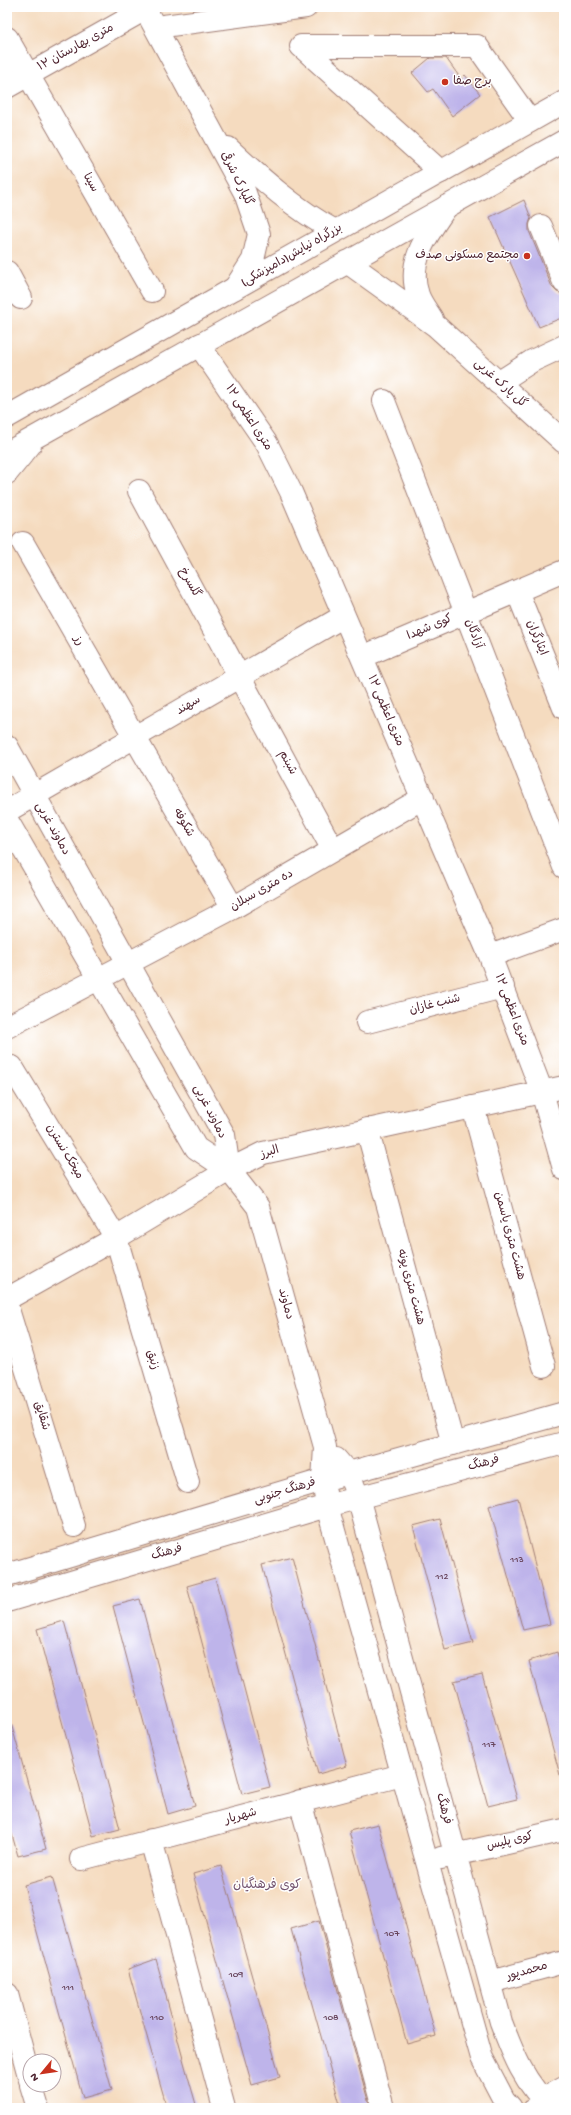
<svg xmlns="http://www.w3.org/2000/svg" width="571" height="2115" viewBox="0 0 571 2115" font-family="'Gochi Hand','Playpen Sans Arabic',sans-serif">
<style>
.building{fill:#beb4ea}
.lines{fill:none;stroke-linecap:round;stroke-linejoin:round}
.minor-casing{stroke:#a07d75;stroke-width:24}
.major-casing{stroke:#a07d75;stroke-width:24}
.highway-casing{stroke:#a07d75;stroke-width:24}
.minor{stroke:#fff;stroke-width:22}
.major{stroke:#fff;stroke-width:22}
.highway{stroke:#fff;stroke-width:22}
.poi-dot{fill:#c8321e;stroke:#fff;stroke-width:1.5}
.labels{text-anchor:middle;dominant-baseline:central;stroke-width:3;stroke-linejoin:round;paint-order:stroke}
.number-label{font-size:10px;fill:#67445b}
.street-label{font-size:12px;fill:#4a1f2b;stroke:#fff}
.poi-label{font-size:12px;fill:#4a1f2b;stroke:#fff;text-anchor:start}
.neighbourhood-label{font-size:13px;fill:#73536e;stroke:#fff}
</style>
<rect width="100%" height="100%" fill="#fff"/>
<filter id="ink" filterUnits="userSpaceOnUse"><feTurbulence type="fractalNoise" baseFrequency=".025" numOctaves="2"/><feDisplacementMap in="SourceGraphic" scale="8" xChannelSelector="R" yChannelSelector="G"/><feConvolveMatrix kernelMatrix="1 2 1 2 8 2 1 2 1" color-interpolation-filters="sRGB"/></filter>
<filter id="wash" filterUnits="userSpaceOnUse"><feTurbulence type="fractalNoise" baseFrequency=".012" numOctaves="4" result="noise"/><feDisplacementMap in="SourceGraphic" scale="16" xChannelSelector="R" yChannelSelector="G"/><feGaussianBlur stdDeviation="0.9" result="paint"/><feColorMatrix in="noise" values="0 0 0 0 0 0 0 0 0 0 0 0 0 0 0 0 0 1.4 0 .05"/><feComposite in="paint" operator="in"/></filter>
<g filter="url(#wash)">
<rect width="100%" height="100%" fill="#f5dbbf"/>
<g id="blocks">
<path class="building" d="M430,58H446L461,79L465,75L480,94L452,116L433,89L428,92L412,73Z
M524,200L531,218L529,224V231L552,287L557,292L564,294V317L539,327L490,217Z
M518,1498L550,1624L523,1630L489,1506Z
M440,1519L473,1643L445,1650L413,1526Z
M292,1557L347,1766L318,1774L262,1565Z
M215,1578L270,1787L242,1794L187,1586Z
M140,1599L195,1806L168,1814L113,1606Z
M64,1621L120,1829L93,1836L37,1629Z
M557,1652L564,1678V1775H560L529,1661Z
M482,1674L517,1799L488,1806L454,1681Z
M11,1723L46,1849L18,1856L7,1817V1724Z
M378,1824L436,2036L407,2044L349,1831Z
M221,1866L280,2077L252,2085L193,1874Z
M52,1877L112,2090L83,2098L24,1885Z
M319,1921L338,1991L370,2108H341L291,1929Z
M156,1959L185,2066L197,2108H167L128,1969Z"/>
</g>
</g>
<g filter="url(#ink)">
<use href="#blocks" fill-opacity="0" stroke="#a07d75" stroke-width="1"/>
<g class="lines">
<g class="minor-casing">
<path id="minor" d="M156,27L306,7
M7,38L152,291
M7,87L149,7
M441,172L301,46H477L530,121
M541,226L564,282
M7,272L21,298
M199,345L267,444L291,492L490,956L542,1092L564,1169
M498,383L532,361L564,346
M384,401L564,867
M139,491L333,850
M23,543L233,908
M517,591L564,708
M362,657L564,571
M7,746L224,1135L229,1170
M7,811L344,616
M7,820L196,1148L229,1170L258,1207L325,1447L323,1480L327,1506L482,2058L504,2100L511,2108
M490,956L564,929
M367,1022L503,987
M7,1027L233,908L423,798
M12,1067L116,1238L188,1482
M473,1107L544,1366
M367,1129L453,1444
M7,1306L74,1526
M336,1459L349,1474L358,1497L501,2022C513,2054 525,2085 552,2108
M300,1801L383,2108
M151,1840L224,2108
M441,1858L564,1830
M81,1859L402,1775
M490,1982L564,1962
M7,1994L30,2080
M31,2085L38,2108
M535,2108L542,2100L564,2088"/>
</g>
<g class="major-casing">
<path id="major" d="M144,7L245,193L259,234L253,260L235,288
M228,148C261,179 295,209 335,231
M347,262L436,326L564,442
M432,319C428,312 421,304 418,295C406,261 429,232 447,206
M7,1299L116,1238L229,1170L263,1153L564,1087
M7,1575L323,1480L564,1413
M7,1601L327,1506L564,1443"/>
</g>
<g class="highway-casing">
<path id="highway" d="M7,417L564,102
M7,453L564,141
M7,473L30,445"/>
</g>
<use href="#minor" class="minor"/>
<use href="#major" class="major"/>
<use href="#highway" class="highway"/>
</g>
</g>
<g class="poi-dot">
<circle cx="445" cy="82" r="4"/>
<circle cx="527" cy="256" r="4"/>
</g>
<g class="labels">
<g class="number-label">
<text x="517" y="1560">113</text>
<text x="442" y="1577">112</text>
<text x="489" y="1745">117</text>
<text x="392" y="1934">107</text>
<text x="236" y="1975">109</text>
<text x="68" y="1988">111</text>
<text x="157" y="2018">110</text>
<text x="331" y="2018">108</text>
</g>
<g class="street-label">
<text transform="translate(76 48) rotate(-29)">۱۲ متری بهارستان</text>
<text transform="translate(236 179) rotate(64)">گلپارک شرقی</text>
<text transform="translate(90 183) rotate(60)">سینا</text>
<text transform="translate(292 256) rotate(-30)">بزرگراه نیایش(دامپزشکی)</text>
<text transform="translate(500 384) rotate(42)">گل پارک غربی</text>
<text transform="translate(248 418) rotate(57)">۱۲ متری اعظمی</text>
<text transform="translate(189 583) rotate(61)">گلسرخ</text>
<text transform="translate(430 628) rotate(-23)">کوی شهدا</text>
<text transform="translate(473 634) rotate(69)">آزادگان</text>
<text transform="translate(536 638) rotate(68)">ایثارگران</text>
<text transform="translate(78 641) rotate(61)">رز</text>
<text transform="translate(189 706) rotate(-31)">سهند</text>
<text transform="translate(385 711) rotate(67)">۱۲ متری اعظمی</text>
<text transform="translate(287 763) rotate(62)">شبنم</text>
<text transform="translate(183 823) rotate(60)">شکوفه</text>
<text transform="translate(52 829) rotate(61)">دماوند غربی</text>
<text transform="translate(262 891) rotate(-30)">ده متری سبلان</text>
<text transform="translate(435 1005) rotate(-14)">شنب غازان</text>
<text transform="translate(511 1010) rotate(69)">۱۲ متری اعظمی</text>
<text transform="translate(209 1112) rotate(63)">دماوند غربی</text>
<text transform="translate(64 1152) rotate(59)">میخک نسترن</text>
<text transform="translate(270 1153) rotate(-17)">البرز</text>
<text transform="translate(509 1236) rotate(75)">هشت متری یاسمن</text>
<text transform="translate(410 1287) rotate(75)">هشت متری پونه</text>
<text transform="translate(285 1304) rotate(75)">دماوند</text>
<text transform="translate(152 1360) rotate(74)">زنبق</text>
<text transform="translate(41 1416) rotate(73)">شقایق</text>
<text transform="translate(484 1464) rotate(-15)">فرهنگ</text>
<text transform="translate(285 1492) rotate(-17)">فرهنگ جنوبی</text>
<text transform="translate(167 1553) rotate(-16)">فرهنگ</text>
<text transform="translate(443 1809) rotate(75)">فرهنگ</text>
<text transform="translate(241 1817) rotate(-15)">شهریار</text>
<text transform="translate(510 1842) rotate(-13)">کوی پلیس</text>
<text transform="translate(527 1972) rotate(-16)">محمدپور</text>
</g>
<g class="poi-label">
<text x="453" y="82">برج صفا</text>
<text x="519" y="256" text-anchor="end">مجتمع مسکونی صدف</text>
</g>
<g class="neighbourhood-label">
<text x="267" y="1885">کوی فرهنگیان</text>
</g>
</g>
<rect width="571" height="2115" fill="none" stroke="#fff" stroke-width="24"/>
<g transform="translate(42 2073) rotate(241)"><circle r="19" fill="#ffffff" stroke="#b7a5aa"/>
<path d="M0-3L7 15L0 10L-7 15Z" fill="#c8321e"/>
<text y="-6" font-size="11" font-weight="bold" text-anchor="middle" fill="#4a1f2b">N</text>
</g>
</svg>
